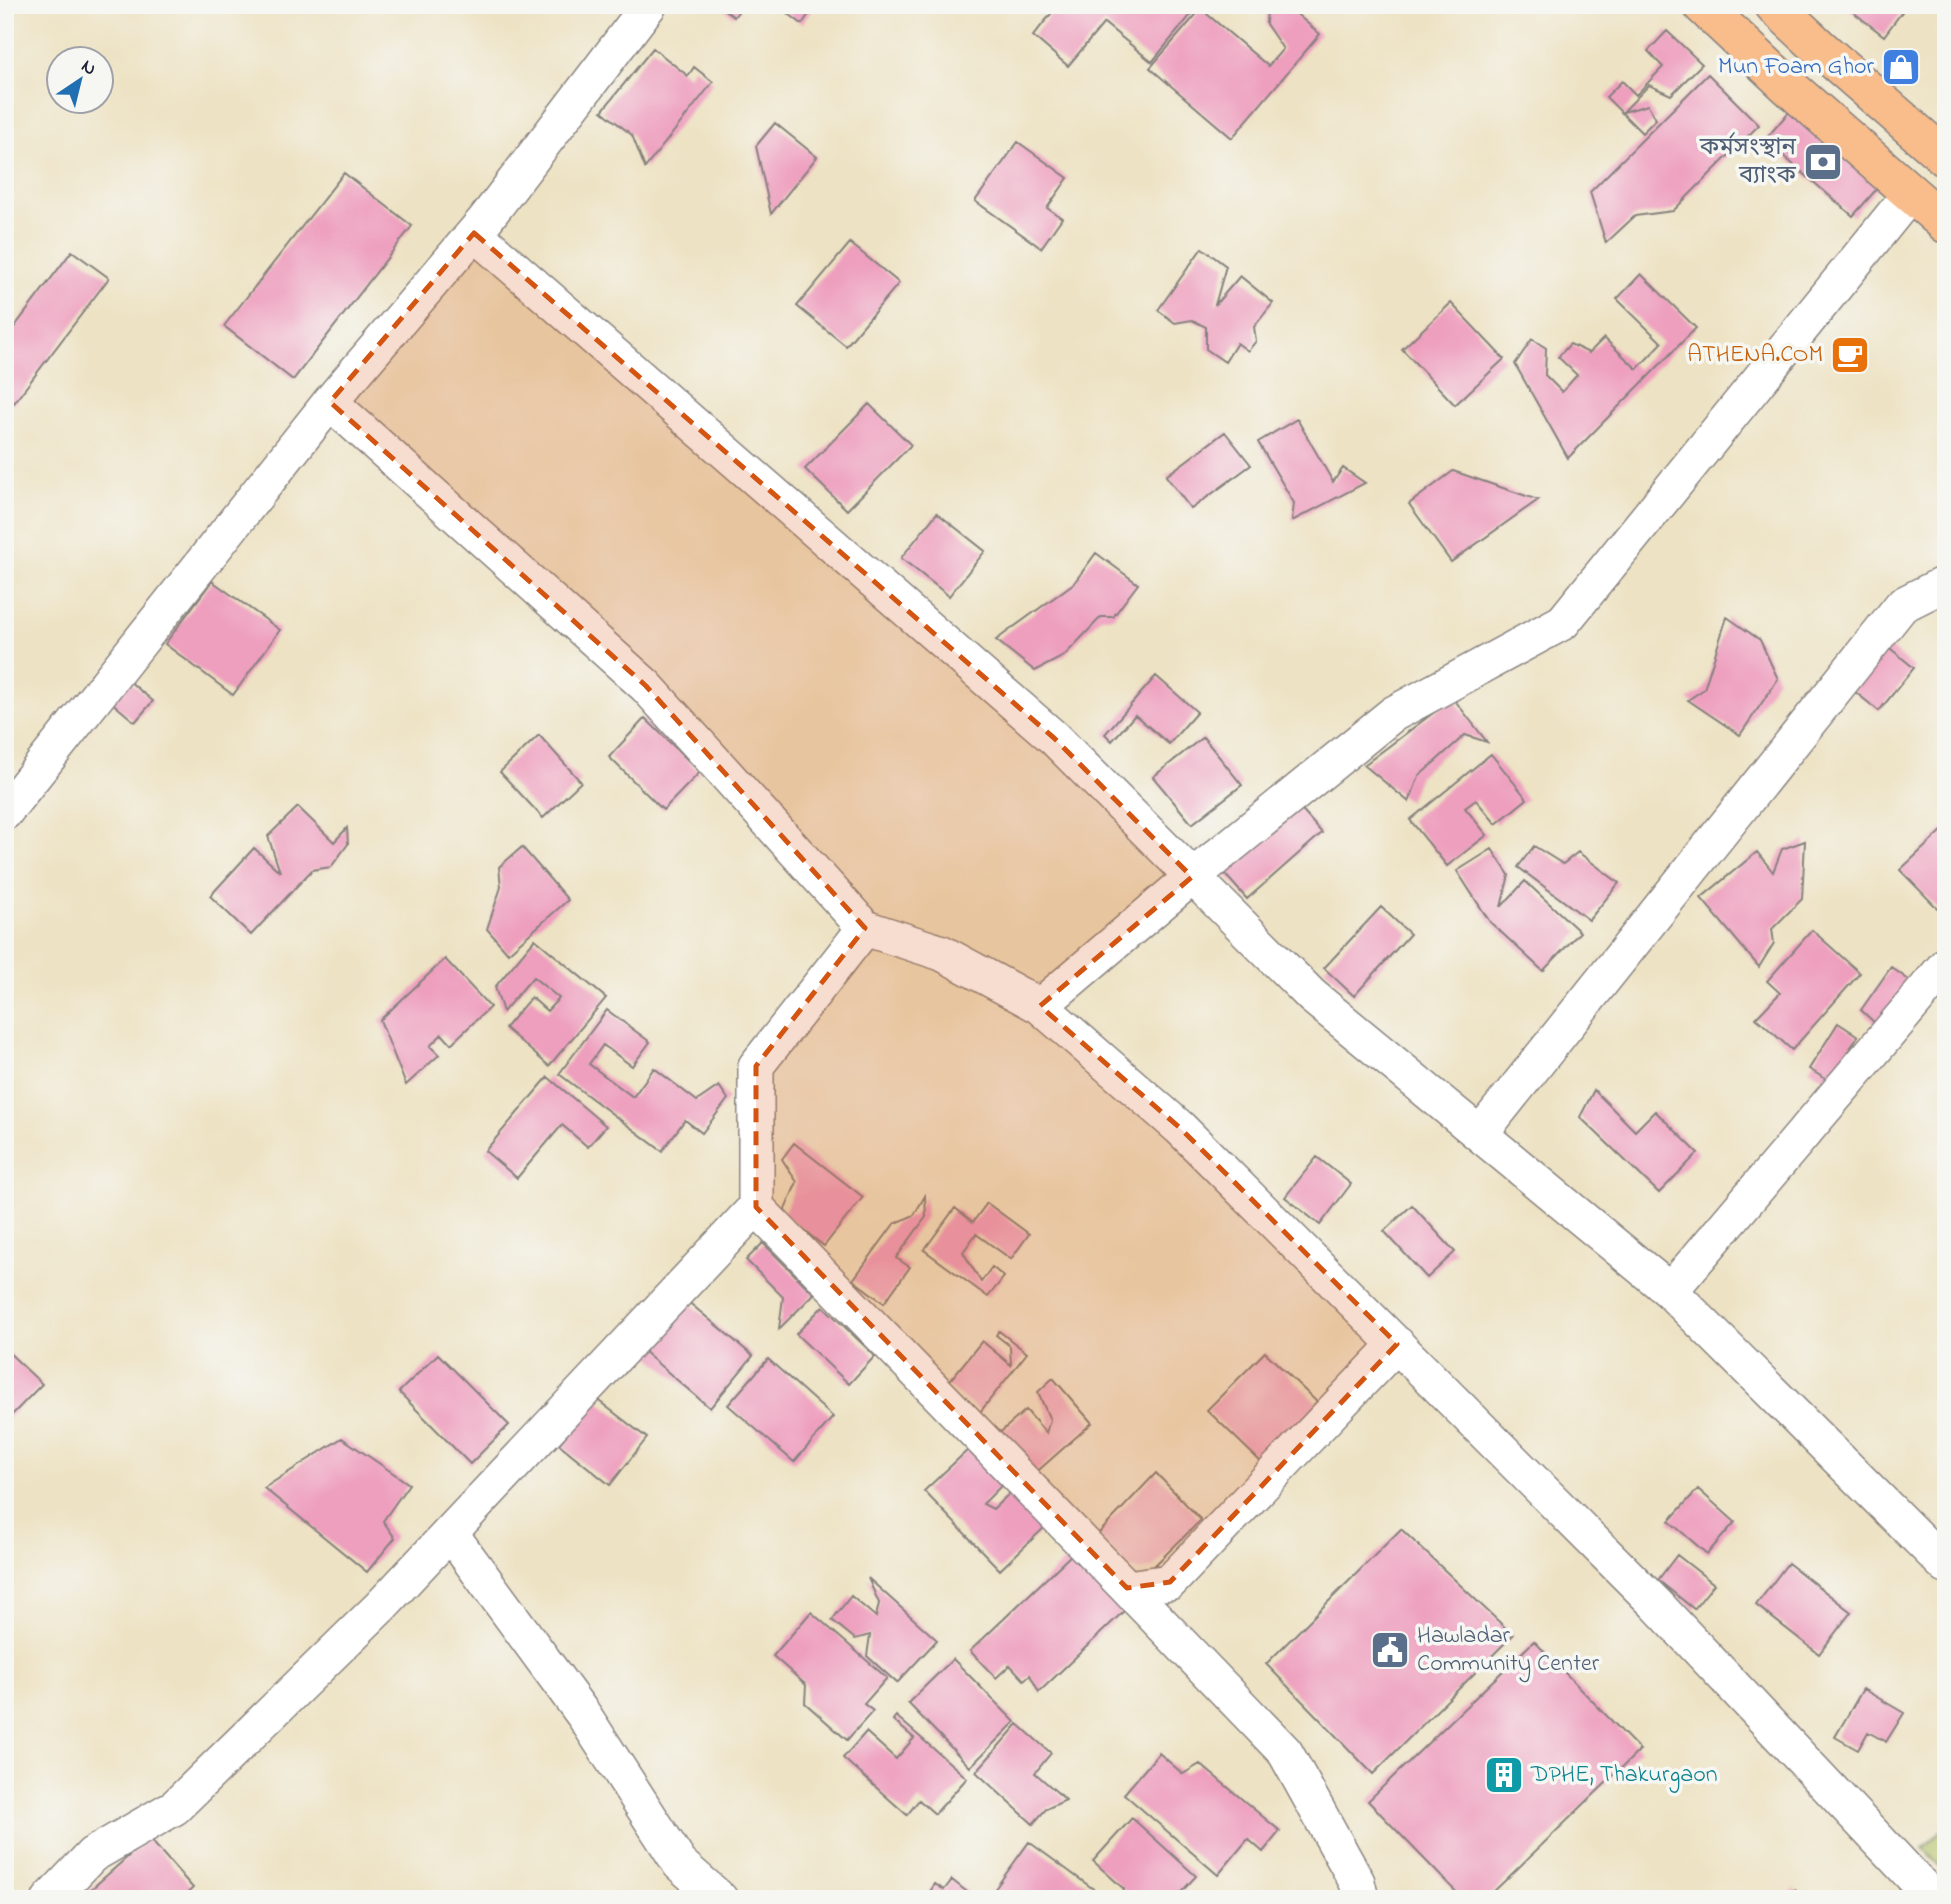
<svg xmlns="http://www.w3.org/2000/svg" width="1951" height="1904" viewBox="0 0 1951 1904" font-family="'Indie Flower','Noto Sans Bengali',sans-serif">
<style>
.green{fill:#b1be60;stroke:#6a704e;stroke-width:2}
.building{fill:#ee9fbe}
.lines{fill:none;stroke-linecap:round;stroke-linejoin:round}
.minor-casing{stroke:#88827f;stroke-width:38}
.primary-casing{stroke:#88827f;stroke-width:41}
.minor{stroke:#fff;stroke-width:35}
.primary{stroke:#f9bc8b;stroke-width:38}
.marked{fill:#d45411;fill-opacity:0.2;stroke:#d45411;stroke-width:5;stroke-dasharray:14 9;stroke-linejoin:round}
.labels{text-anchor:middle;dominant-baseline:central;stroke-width:7;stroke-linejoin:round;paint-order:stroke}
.shop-label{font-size:24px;fill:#366cbe;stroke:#f6f6f2;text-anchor:end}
.service-label{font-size:24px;fill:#4e5e75;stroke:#f6f6f2;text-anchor:end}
.food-label{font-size:24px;fill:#c56008;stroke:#f6f6f2;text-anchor:end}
.culture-label{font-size:24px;fill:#0d838f;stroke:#f6f6f2;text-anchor:start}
</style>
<rect width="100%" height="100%" fill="#f6f6f2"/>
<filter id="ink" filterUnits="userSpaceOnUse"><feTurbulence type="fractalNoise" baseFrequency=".0143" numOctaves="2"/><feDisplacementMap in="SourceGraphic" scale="14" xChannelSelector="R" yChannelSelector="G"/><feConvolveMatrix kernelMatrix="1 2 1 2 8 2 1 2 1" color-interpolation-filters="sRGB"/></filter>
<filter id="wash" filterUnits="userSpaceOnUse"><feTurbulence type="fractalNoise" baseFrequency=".00686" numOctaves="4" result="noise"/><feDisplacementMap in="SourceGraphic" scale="28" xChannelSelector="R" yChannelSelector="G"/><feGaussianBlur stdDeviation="1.57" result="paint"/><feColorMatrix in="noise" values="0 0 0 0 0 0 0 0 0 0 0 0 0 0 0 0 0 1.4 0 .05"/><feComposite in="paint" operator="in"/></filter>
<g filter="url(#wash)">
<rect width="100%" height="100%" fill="#ede2c3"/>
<path class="green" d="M1946,1826V1872L1923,1848Z"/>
<g id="blocks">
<path class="building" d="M718,5H743L734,17Z
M777,5H815L802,24Z
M1058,5H1199L1152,62L1104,23L1068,66L1033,36Z
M1267,5H1286L1320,34L1232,138L1150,68L1201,9L1268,66L1283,49L1266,24Z
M1844,5H1907L1884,36Z
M1667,31L1702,64L1671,95L1649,85L1623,112L1648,105L1656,119L1642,133L1606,97L1622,81L1636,95L1663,67L1648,51Z
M653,48L688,76L694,67L713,82L645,168L632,135L602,111Z
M1708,74L1759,125L1673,211L1635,216L1606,243L1590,192Z
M1793,107L1882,183L1853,216L1765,140Z
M775,123L817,157L771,214L756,146Z
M1018,142L1068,178L1047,208L1062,218L1041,248L975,201Z
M344,173L412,226L293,380L224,326Z
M850,243L899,283L846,346L797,306Z
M1202,248L1226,266L1215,305L1240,276L1273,303L1254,327L1256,341L1248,351L1237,343L1225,362L1206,349V327L1192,320L1175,323L1158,310Z
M72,251L109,278L14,403L5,396V331L9,334Z
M1641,274L1696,328L1568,458L1515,364L1532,339L1546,348L1545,375L1562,392L1577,375L1558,357L1570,344L1589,353L1604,338L1637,369L1662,343L1617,299Z
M1451,303L1504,359L1455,405L1402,349Z
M869,404L911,445L847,510L805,469Z
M1297,419L1333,482L1343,468L1365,483L1292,521L1294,503L1258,442Z
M1225,432L1251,465L1191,509L1166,476Z
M1453,471L1538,500L1451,562L1409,504Z
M937,513L985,551L949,596L901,558Z
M1096,553L1138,584L1113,617H1101L1064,656L1035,671L996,640L1074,583Z
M212,581L280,630L233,695L165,644Z
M1727,617L1760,640L1778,679L1740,735L1688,700L1704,689Z
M1885,644L1914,668L1879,711L1849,687Z
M1156,676L1197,712L1169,744L1135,715L1112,741L1105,734Z
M129,681L153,701L135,722L111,702Z
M1453,698L1487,742L1465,735L1419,776L1409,802L1364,765Z
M645,718L700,772L663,810L609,757Z
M539,735L581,782L543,818L500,772Z
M1203,737L1242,785L1192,824L1153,777Z
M1491,754L1527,799L1496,824L1476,800L1465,808L1487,835L1447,866L1410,820Z
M1298,806L1322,833L1247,899L1223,872Z
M298,807L334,842L347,828L348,844L331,867L312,870L251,935L210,896L254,848L280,872L268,836Z
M1946,827V904L1939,910L1900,870Z
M1805,841L1802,899L1772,929L1774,943L1759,967L1701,898L1757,852L1773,872L1782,849Z
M1534,846L1563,864L1578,852L1619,883L1589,920L1518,867Z
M522,847L568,900L508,953L487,929L501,887L499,867Z
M1492,849L1509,875L1501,907L1525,881L1580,932L1543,971L1490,922L1457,871Z
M1381,907L1410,934L1354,996L1324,968Z
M1812,930L1860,973L1792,1050L1756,1018L1780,993L1767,981Z
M535,939L606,998L549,1066L505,1028L531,997L547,1011L559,998L533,977L503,1012L495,987Z
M445,959L490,1007L451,1044L442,1034L430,1046L439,1055L406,1085L380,1020Z
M1891,967L1910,981L1877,1025L1861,1010Z
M607,1010L650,1042L632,1066L603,1045L589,1064L633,1097L654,1068L697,1101L719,1086L728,1099L702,1133L685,1120L662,1151L559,1074Z
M1838,1023L1858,1036L1829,1081L1809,1069Z
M548,1077L606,1126L588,1147L562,1125L517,1178L485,1151Z
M1594,1090L1635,1131L1655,1111L1698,1153L1659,1193L1580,1117Z
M794,1143L863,1197L824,1246L783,1214L797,1182L782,1159Z
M1317,1157L1351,1184L1320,1225L1285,1197Z
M925,1196L926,1217L896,1258L910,1267L884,1303L853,1280L894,1224L914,1215Z
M987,1203L1029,1234L1011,1259L976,1234L963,1252L981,1282L992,1267L1004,1277L988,1297L924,1250L955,1208L973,1222Z
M1412,1205L1455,1252L1427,1278L1384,1231Z
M763,1243L814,1294L779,1329L783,1297L746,1260Z
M686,1300L753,1356L710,1408L643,1351Z
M823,1306L875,1356L849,1384L796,1334Z
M999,1331L1027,1353L980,1412L946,1385L982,1341L1011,1365L1010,1346L996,1335Z
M5,1349L42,1384L5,1422Z
M1265,1352L1319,1404L1262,1463L1207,1410Z
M438,1354L509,1425L470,1464L399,1392Z
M768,1359L833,1417L794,1462L728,1405Z
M1053,1378L1092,1423L1032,1476L996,1436L1026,1410L1046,1433L1050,1420L1038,1392Z
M595,1398L647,1438L610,1485L559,1444Z
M342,1438L409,1484L383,1521L395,1538L367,1572L264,1488Z
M970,1448L1003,1484L983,1504L993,1509L1013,1490L1047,1525L1000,1570L924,1491Z
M1156,1473L1201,1520L1152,1568L1141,1571L1126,1566L1098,1534Z
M1698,1489L1735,1522L1707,1554L1669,1521Z
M1401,1529L1513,1635L1373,1774L1266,1664Z
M1072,1554L1125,1610L1039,1692L1030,1675L1024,1680L1010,1665L996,1678L970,1651Z
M1677,1555L1714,1584L1694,1609L1658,1580Z
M1788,1563L1851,1612L1819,1654L1756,1605Z
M868,1578L937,1640L897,1683L867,1656L870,1635L855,1639L832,1620L851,1596L876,1617L879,1603Z
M811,1612L887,1678L864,1704L873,1711L847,1740L805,1703L806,1685L773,1656Z
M1534,1641L1640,1750L1486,1899H1463L1368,1801Z
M953,1659L1015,1722L970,1767L908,1703Z
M1863,1689L1904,1713L1886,1742L1868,1732L1858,1750L1835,1737Z
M896,1716L967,1778L935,1814L919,1800L907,1815L843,1758L866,1732L896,1759L914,1738L893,1720Z
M1018,1724L1051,1753L1035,1773L1066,1800L1046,1809L1033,1824L976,1772Z
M1159,1753L1183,1774L1200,1764L1280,1831L1263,1852L1248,1839L1218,1875L1124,1794Z
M1132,1818L1196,1876L1175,1899H1123L1124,1889L1093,1861Z
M149,1838L193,1888L181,1899H80Z
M1029,1842L1107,1899H1000L992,1893Z
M952,1880L976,1899H925L935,1884L944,1890Z
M1795,1889L1806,1899H1786Z"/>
</g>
</g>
<g filter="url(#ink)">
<use href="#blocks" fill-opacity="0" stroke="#88827f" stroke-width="2"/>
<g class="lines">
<g class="minor-casing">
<path id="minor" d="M474,233L1054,738L1312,996L1670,1291L1946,1566
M330,402L646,686L865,928L942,953L1040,1006L1180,1128L1656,1604L1934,1899
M5,812L330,402L485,220L649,5
M1040,1006L1192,877L1393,714L1563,622L1911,193
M1480,1134L1902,605L1946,583
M756,1207L1127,1588L1170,1582L1397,1344
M1670,1291L1946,965
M450,1533L585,1717L680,1864L720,1899
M1127,1588L1285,1752L1357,1882L1361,1899
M50,1899L92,1855L175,1807L381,1606L756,1207V1066L865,928"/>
</g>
<g class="primary-casing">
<path id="primary" d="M1702,5L1788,86L1946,224
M1774,5L1821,49L1946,158"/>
</g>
<use href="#minor" class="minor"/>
<use href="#primary" class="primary"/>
</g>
</g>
<path class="marked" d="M474,233L1054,738L1192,877L1040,1006L1180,1128L1397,1344L1170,1582L1127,1588L756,1207V1066L865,928L646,686L330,402Z"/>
<defs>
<g id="shop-square" transform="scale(2.0125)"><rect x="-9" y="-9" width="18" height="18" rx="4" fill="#3f7fe0" stroke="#f6f6f2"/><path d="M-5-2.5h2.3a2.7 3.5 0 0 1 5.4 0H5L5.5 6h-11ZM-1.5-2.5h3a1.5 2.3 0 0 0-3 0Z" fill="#fff"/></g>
<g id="bank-square" transform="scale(2.0125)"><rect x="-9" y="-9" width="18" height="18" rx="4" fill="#5c6f8a" stroke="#f6f6f2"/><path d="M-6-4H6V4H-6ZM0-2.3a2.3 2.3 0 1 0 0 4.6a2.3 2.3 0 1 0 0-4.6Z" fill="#fff"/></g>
<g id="cafe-square" transform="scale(2.0125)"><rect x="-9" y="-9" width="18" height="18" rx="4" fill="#e8710a" stroke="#f6f6f2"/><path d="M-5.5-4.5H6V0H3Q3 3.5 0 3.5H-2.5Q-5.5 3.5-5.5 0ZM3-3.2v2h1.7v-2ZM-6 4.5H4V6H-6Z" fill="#fff"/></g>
<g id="civic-square" transform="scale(2.0125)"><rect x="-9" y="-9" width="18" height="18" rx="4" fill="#5c6f8a" stroke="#f6f6f2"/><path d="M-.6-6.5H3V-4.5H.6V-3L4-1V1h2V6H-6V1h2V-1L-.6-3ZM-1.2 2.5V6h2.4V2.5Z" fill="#fff"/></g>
<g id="building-square" transform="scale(2.0125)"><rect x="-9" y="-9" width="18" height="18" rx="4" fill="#0f9aa8" stroke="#f6f6f2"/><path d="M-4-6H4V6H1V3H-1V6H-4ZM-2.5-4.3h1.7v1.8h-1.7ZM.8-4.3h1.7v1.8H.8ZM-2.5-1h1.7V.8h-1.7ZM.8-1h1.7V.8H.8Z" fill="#fff"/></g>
</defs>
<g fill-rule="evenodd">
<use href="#shop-square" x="1901" y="67"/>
<use href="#bank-square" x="1823" y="162"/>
<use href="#cafe-square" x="1850" y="355"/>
<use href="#civic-square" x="1390" y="1650"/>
<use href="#building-square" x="1504" y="1775"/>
</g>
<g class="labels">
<g class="shop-label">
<text x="1874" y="67">Mun Foam Ghor</text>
</g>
<g class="service-label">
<text x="1796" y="148">কর্মসংস্থান<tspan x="1796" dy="28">ব্যাংক</tspan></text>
<text x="1417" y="1636" text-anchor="start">Hawladar<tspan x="1417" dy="28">Community Center</tspan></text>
</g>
<g class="food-label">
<text x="1823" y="355">ATHENA.COM</text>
</g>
<g class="culture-label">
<text x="1531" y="1775">DPHE, Thakurgaon</text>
</g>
</g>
<rect width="1951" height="1904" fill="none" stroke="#f6f6f2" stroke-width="28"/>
<g transform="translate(80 80) rotate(35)"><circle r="33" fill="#f6f6f2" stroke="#a1a1a9" stroke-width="2"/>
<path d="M0-5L12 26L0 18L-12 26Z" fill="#1f6fb2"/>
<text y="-10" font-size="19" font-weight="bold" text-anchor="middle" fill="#22223b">N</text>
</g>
</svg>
